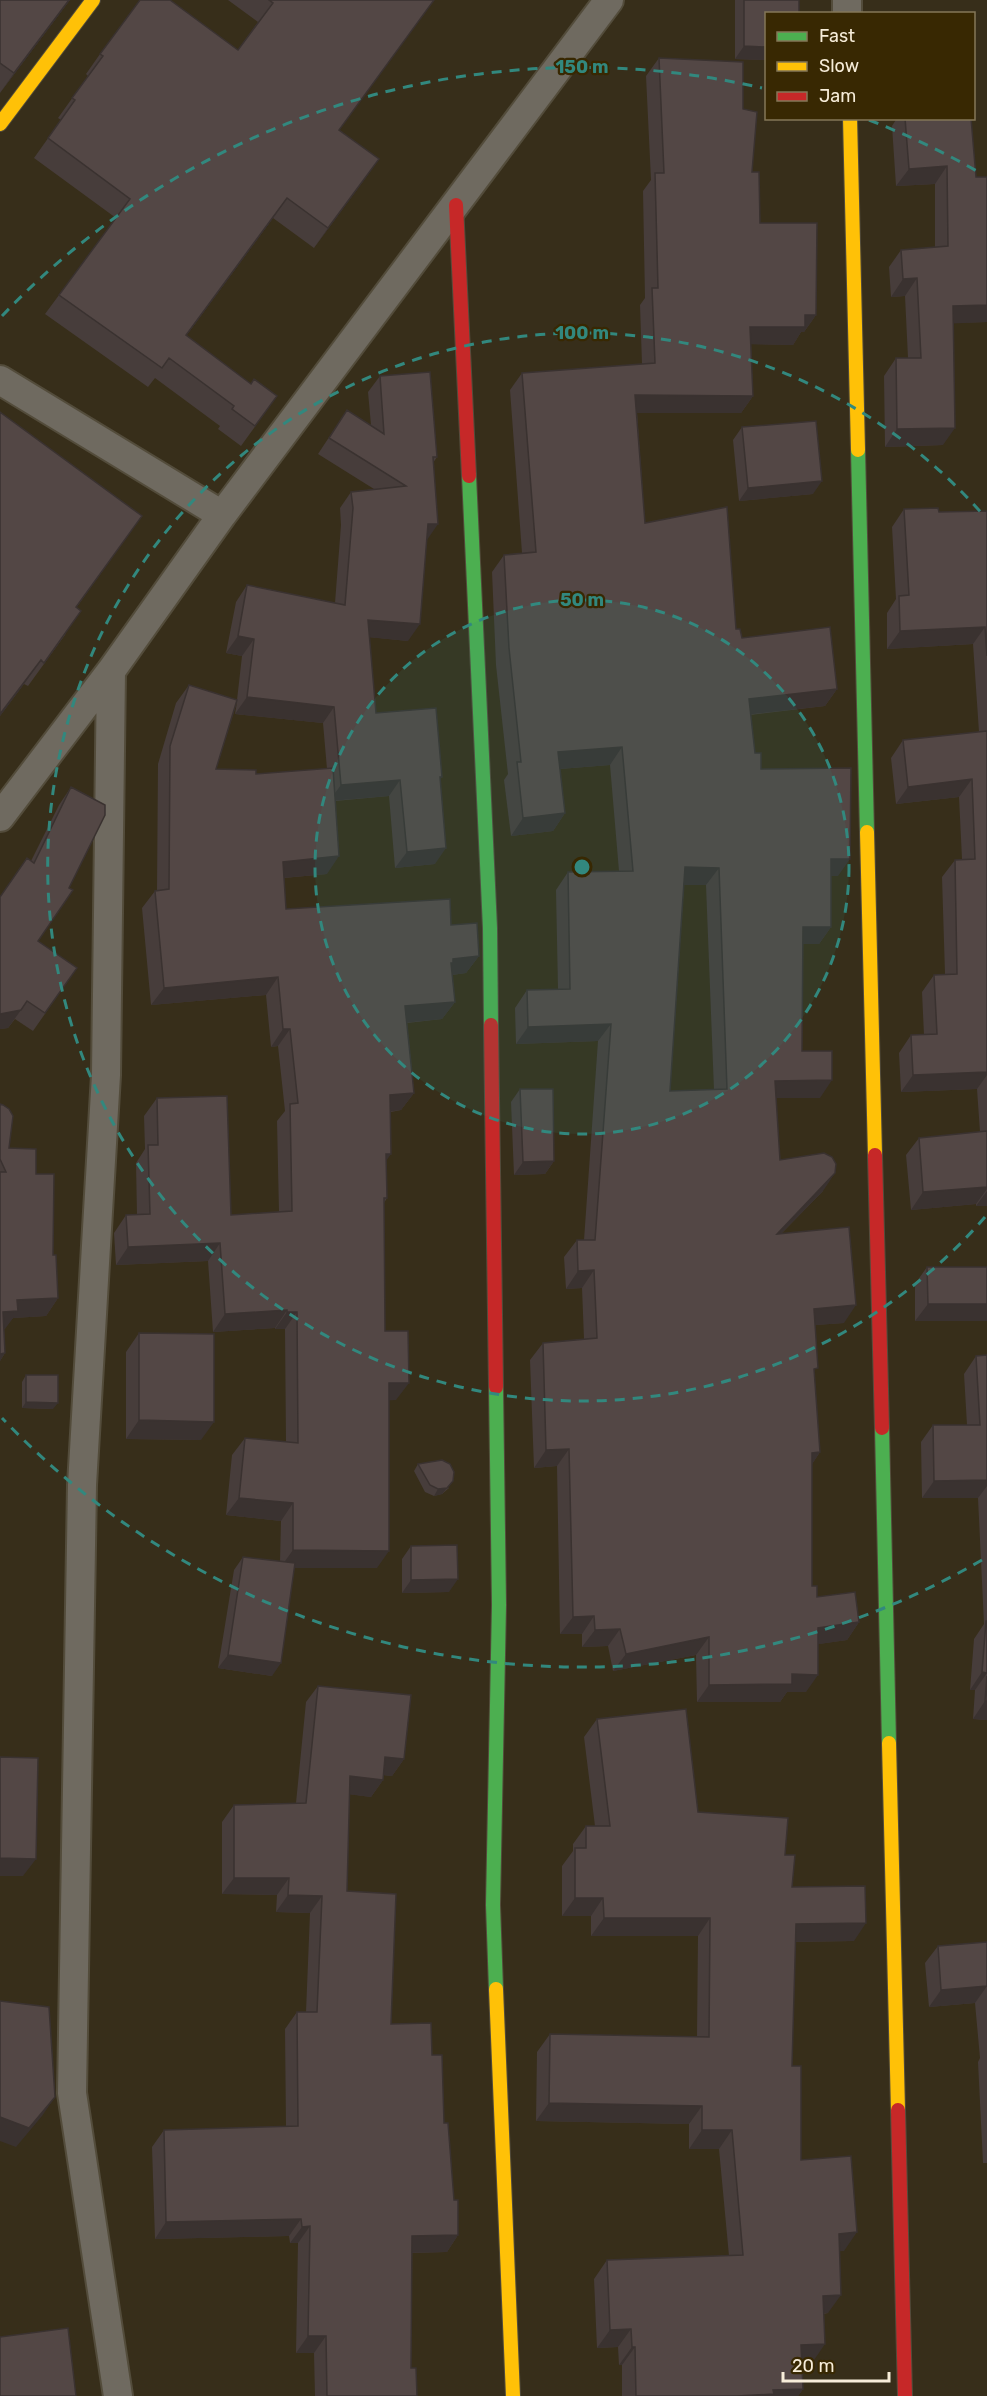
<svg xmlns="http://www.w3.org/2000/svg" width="987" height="2396" viewBox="0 0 987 2396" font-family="Rubik,sans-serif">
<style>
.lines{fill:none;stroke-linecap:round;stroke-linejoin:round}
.street-casing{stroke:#534c3b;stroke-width:32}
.fast-casing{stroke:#534c3b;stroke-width:16}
.slow-casing{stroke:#534c3b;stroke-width:16}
.jam-casing{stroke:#534c3b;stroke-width:16}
.street{stroke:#6f6a60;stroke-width:28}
.fast{stroke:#4caf50;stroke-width:14}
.slow{stroke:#ffc107;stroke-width:14}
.jam{stroke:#c62828;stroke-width:14}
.wall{fill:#473d3b;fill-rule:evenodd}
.shaded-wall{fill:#3a3230}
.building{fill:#534745;stroke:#3a3230;stroke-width:1.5;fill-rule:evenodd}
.ring{fill:none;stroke:#32887e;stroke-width:3;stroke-dasharray:10 8}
.centre{fill:#32887e;stroke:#382802;stroke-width:3}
.ring-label{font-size:18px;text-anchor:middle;font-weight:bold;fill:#32887e;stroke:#382802;stroke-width:4.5;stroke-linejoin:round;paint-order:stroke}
</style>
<rect width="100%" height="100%" fill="#372e1a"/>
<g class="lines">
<g class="street-casing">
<path id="street" d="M847,0V14
M0,380L222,515
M111,671L106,1075L82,1485L72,2093L118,2396
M0,817L111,671L222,515L609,0"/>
</g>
<g class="fast-casing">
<path id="fast" d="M858,450L867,832
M469,476L490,928L491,1025
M496,1387L499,1605L493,1905L496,1989
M882,1428L889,1743"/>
</g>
<g class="slow-casing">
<path id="slow" d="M850,118L858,450
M0,124L93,0
M867,832L875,1155
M889,1743L898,2110
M496,1989L513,2396"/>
</g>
<g class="jam-casing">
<path id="jam" d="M456,205L469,476
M491,1025L496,1387
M875,1155L882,1428
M898,2110L905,2396"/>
</g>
<use href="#street" class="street"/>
<use href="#fast" class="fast"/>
<use href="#slow" class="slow"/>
<use href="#jam" class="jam"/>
</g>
<path class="wall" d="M0,0H70L0,93Z
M228,0H434L339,130L379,159L314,248L273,218L186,336L251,384L277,396L241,446L218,429L220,426L155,378L148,387L45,314L116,218L34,158L61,120L58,118L88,76L86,74L100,54L238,50L258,22Z
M735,0H799L766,14V60L735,59Z
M659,58L743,109L760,223L816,315L804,332H801L793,345L751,344L753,396L741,413H637L645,523L736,629L742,638L837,689L825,706L750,715L755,753L761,769L838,876H831V927L819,944H803L802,1051L820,1098H776L780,1160L823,1191L782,1233L844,1323L815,1325L814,1374L820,1452L812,1464V1586L817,1597L859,1622L847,1640L818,1644L806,1692H787L780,1702H697L696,1655L613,1671L608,1646L582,1647V1634H560L557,1466L534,1468L530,1360L543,1343L584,1339L582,1288L566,1289L564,1257L577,1240H584L598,1041L516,1044L515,1008L527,990L558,989L556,890L568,872L619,871L610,765L560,769L565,813L553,831L511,836L504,780L508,774L496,665L492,572L504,555L522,553L510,390L522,373L642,364L640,305L645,298L643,191L651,180L646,76ZM684,885H706L714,1090L670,1091Z
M897,118H971L976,177H987V322L953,323L943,445L885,447L884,376L896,358H908L905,296L891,297L889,267L901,250L935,247V184L896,186L892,126Z
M380,376L437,457L433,463L427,540L408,641L369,637L376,713L442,777L440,779L435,864L395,868L389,796L335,801L327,874L284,878L286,909L451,925L479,956L466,973L452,975L455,1002L442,1019L407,1023L414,1093L401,1110L391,1112L386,1160L387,1198L384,1203L385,1331L396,1400H389L377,1568H294L272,1676L218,1668L234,1570L243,1557L280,1562L281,1521L226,1515L232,1455L245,1438L286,1442L285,1329H275V1328L213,1332L208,1261L116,1265L114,1233L126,1215H137L136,1163L145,1149L144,1116L157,1098L231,1215L279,1212L277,1121L285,1111L278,1046L271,1047L266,995L151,1005L142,908L155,891L157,890L158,764L176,703L189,685L237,700L242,656L226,653L236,602L247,585L335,603L341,525L340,508L351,492L374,489L318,454L347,410L371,425L368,392ZM237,702L235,714L323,723L327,769L256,774L216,769Z
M0,412L142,516L76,608L65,635L28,686L24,684L0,716Z
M742,427L813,494L739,501L733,440Z
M904,509L939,512L987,511V1206H976V1204L911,1210L906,1155L919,1138L980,1132L977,1089L901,1092L899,1053L911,1035H924L922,992L934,975L945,974L942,877L955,860L962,859L959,797L896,804L891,758L903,740L979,732L973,644L887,649V613L896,599L892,527Z
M71,787L38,941L77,968L33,1031L15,1019L8,1028L0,1029V897L31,861L59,805Z
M520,1089L554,1161L545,1174L514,1175L511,1102Z
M0,1104L9,1148L36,1174L53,1255L58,1298L46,1316L13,1318L4,1329L5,1353L0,1361Z
M927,1267H987V1321H915V1284Z
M139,1333L201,1440L126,1439V1352Z
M987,1355V1720L973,1719L975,1690H970L974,1639L984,1624L978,1498H922L921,1442L933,1425H967L964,1374L976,1356Z
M26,1375L53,1409L22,1408V1382Z
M418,1464L449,1488L442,1494L434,1496L425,1492L414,1471Z
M411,1546L449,1592L402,1593V1559Z
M318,1686L404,1759L392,1776L383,1775V1780L371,1797L349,1794L347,1891L391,2024L432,2055L444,2123L458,2235L447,2252L412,2253L411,2368L417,2396H315L314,2353H296L298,2243H290L289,2236L155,2239L152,2147L164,2130L286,2127L285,2029L297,2012H306L310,1913L276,1912L277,1895L222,1894V1822L234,1805L296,1803L306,1702Z
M597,1719L698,1812L785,1855L792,1887L854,1941L795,1942L792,2066L801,2160L844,2251H839L828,2313L824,2314L812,2363H802L803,2389L798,2396H622V2365H619L618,2347L597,2348L594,2279L607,2260L729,2256L719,2149H689V2124L536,2121L537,2052L550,2034L697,2037L698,1936H591V1916H562V1866L573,1851V1844L586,1826H595L584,1737Z
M987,1942V2163H983L978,2062L980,2058L975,2003L929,2007L925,1963L938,1946Z"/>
<path class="shaded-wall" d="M69,0H70L0,93L14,73Z
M744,46L766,47V60L735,59Z
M379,159L365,179L314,248L328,228Z
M947,166L935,184L896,186L909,169Z
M287,198L273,218L172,355L186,335Z
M917,278L905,296L891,297L903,279Z
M987,305V322L941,324L953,306Z
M805,315H816L804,332H801L793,345L738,344L750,327Z
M635,395L753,396L741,413H623Z
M955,428L943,445L885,447L897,429Z
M822,481L813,494L739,501L748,488Z
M428,524H438L427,540Z
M368,620L420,624L408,641L356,636Z
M985,627L973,644L887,649L900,631Z
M238,636L254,639L242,656L226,653Z
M41,660L24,684L0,716V714Z
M837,689L825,706L736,716L749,699Z
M247,697L334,707L323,723L235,714Z
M622,747L610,765L546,770L558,752Z
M972,779L959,797L896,804L908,787Z
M400,780L389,796L329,801L341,785Z
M565,813L553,831L511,836L523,818Z
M446,848L435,864L395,868L407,852Z
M339,856L327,874L271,879L283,862Z
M831,859H850L838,876H819Z
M685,867L719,868L706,885H673Z
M803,927H831L819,944H791Z
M479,956L466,973L444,976L453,959Z
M278,977L266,995L151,1005L164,988Z
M455,1002L442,1019L393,1024L405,1006Z
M21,1010L8,1028L0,1029V1014Z
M611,1024L598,1041L516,1044L528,1027Z
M283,1029H290L278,1046L271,1047Z
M987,1072V1075L977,1089L901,1092L913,1075Z
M832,1080L820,1098H763L775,1081Z
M414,1093L401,1110L378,1113L390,1095Z
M386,1154H391L379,1171Z
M554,1161L545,1174L514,1175L523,1162Z
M835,1173L823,1191L764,1251L777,1234Z
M987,1187V1189L976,1204L911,1210L923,1192Z
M987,1191V1206H976Z
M220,1243L208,1261L116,1265L128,1247Z
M594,1270L582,1288L566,1289L578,1271Z
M58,1298L46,1316L13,1318L5,1329H0L3,1312L17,1300Z
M928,1304H987V1321H915Z
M856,1305L844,1323L802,1326L814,1309Z
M287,1310L275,1328L213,1332L225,1314Z
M287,1312H297L285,1329H275Z
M5,1353L0,1361V1354Z
M389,1383H409L396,1400L377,1401Z
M26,1402L58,1403L53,1409L22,1408Z
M139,1420L214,1422L201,1440L126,1439Z
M569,1449L557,1466L534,1468L546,1450Z
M820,1452L808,1470L812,1453Z
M987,1480V1486L978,1498H922L934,1481Z
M453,1481L442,1494L434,1496L438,1489Z
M239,1498L293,1503L281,1521L226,1515Z
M293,1550L389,1551L377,1568H280Z
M458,1579L449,1592L402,1593L411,1580Z
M594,1616L582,1634H560L573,1617Z
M859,1622L847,1640L806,1646L818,1628Z
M620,1629L608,1646L582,1647L595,1630Z
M709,1637L696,1655L613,1671L626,1654Z
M228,1655L281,1663L272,1676L218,1668Z
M982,1672L987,1673L975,1690H970Z
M792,1674L818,1675L806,1692H787L780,1702H697L709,1685Z
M985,1701H987V1720L973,1719Z
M385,1757L404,1759L392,1776L373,1774Z
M350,1776L383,1780L371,1797L338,1793Z
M0,1858L36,1859L23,1876H0Z
M234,1878H289L277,1895L222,1894Z
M288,1895L322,1896L310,1913L276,1912Z
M575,1898H603L591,1916H562Z
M604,1918H710L698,1936H591Z
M866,1923L854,1941L783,1942L796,1924Z
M987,1986L975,2003L929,2007L941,1990Z
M55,2097L42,2116L16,2147L0,2141V2117Z
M549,2103L702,2106L689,2124L536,2121Z
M702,2130H732L719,2149H689Z
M301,2219L289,2236L155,2239L166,2222Z
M310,2226L298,2243H290L302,2227Z
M857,2232L844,2251L826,2252L839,2234Z
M458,2235L447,2252L400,2253L412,2236Z
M841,2295L828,2313L810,2314L823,2296Z
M631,2329L618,2347L597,2348L610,2330Z
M308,2336H326L314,2353H296Z
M825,2344L812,2363H788L801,2345Z
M632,2347H635L622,2365H619Z
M803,2389L798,2396H737L773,2390Z"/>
<path class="building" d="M0,0H69L14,73L0,63Z
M140,0H170L238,50L273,3L269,0H434L339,130L379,159L328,228L287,198L186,335L251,384L254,379L277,396L255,426L232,409L234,406L169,358L162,368L59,295L130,199L48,138L75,100L72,98L103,56L100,54Z
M744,0H799V14H766V47L744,46Z
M659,58L743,62V109L757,112L752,172H759L760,223H817L816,315H805V327H750L753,396L635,395L645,523L727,507L736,629H740L742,638L830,627L837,689L749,699L755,753H761V769L851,768L850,859H831V927H803L802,1051H832V1080L775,1081L780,1160L824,1153L832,1157L836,1164L835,1173L777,1234L849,1227L856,1305L814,1309L818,1368L814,1369L820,1452L812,1453V1586H817V1597L855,1592L859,1622L818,1628V1675L792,1674V1684L709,1685V1637L626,1654L620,1629L595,1630L594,1616L573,1617L569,1449L546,1450L543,1343L597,1338L594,1270L578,1271L577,1240H595L611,1024L528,1027L527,990L570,989L568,872L633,871L622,747L558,752L565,813L523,818L517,762H521L509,648L504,555L536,552L522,373L655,363L652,288H658L655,173H664ZM685,867L719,868L727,1089L670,1091Z
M905,118H971L976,177H987V305L953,306L955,428L897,429L896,358H921L917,278L903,279L901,250L948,246L947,166L909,169Z
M430,372L437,457H433L438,524H428L420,624L368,620L376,713L436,708L442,777H440L446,848L407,852L400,780L341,785L334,707L247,697L254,639L238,636L247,585L345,605L353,508L351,492L406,486L329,438L347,410L384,434L380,376Z
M0,412L142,516L76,607L81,611L44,663L41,660L0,714Z
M816,421L822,481L748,488L742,427Z
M938,508L939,512L987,511V656L985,627L900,631L899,596L909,595L904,509Z
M189,685L237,700L216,769L256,770V774L333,768L339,856L283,862L286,909L450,899L451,925L477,923L479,956L453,959V963H451L455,1002L405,1006L414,1093L390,1095L391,1154H386L387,1198H384L385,1331H408L409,1383H389V1551L293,1550V1503L239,1498L245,1438L298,1443L297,1312H287V1310L225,1314L220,1243L128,1247L126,1215L150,1214L148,1145H158L157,1098L227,1096L231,1215L292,1211L290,1104L298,1103L290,1029H283L278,977L164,988L155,891L169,889L170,746Z
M987,731V1072L913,1075L911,1035L937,1034L934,975L957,974L955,860L975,859L972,779L908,787L903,740Z
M71,787L105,805V815L69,888L73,890L38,941L77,968L45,1013L27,1001L21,1010L0,1014V897L27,858L34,863Z
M520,1089H553L554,1161L523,1162Z
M0,1104L3,1105L9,1109L13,1116L9,1148L36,1149V1174H54L53,1255H56L58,1298L17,1300L18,1311L3,1312L5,1353L0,1354V1172H6L0,1159Z
M987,1131V1187L923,1192L919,1138Z
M927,1267H987V1304H928Z
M139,1333L214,1334V1422L139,1420Z
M987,1355V1480L934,1481L933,1425H980L976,1356Z
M26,1375H58V1403L26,1402Z
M442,1460L450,1464L454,1472L453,1481L447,1488L438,1489L430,1485L418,1464Z
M457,1545L458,1579L411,1580V1546Z
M243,1557L295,1563L281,1663L228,1655Z
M986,1621H987V1673L982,1672Z
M987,1676V1701H985Z
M318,1686L411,1695L404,1759L385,1757L383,1780L350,1776L347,1891L396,1894L391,2024L431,2023L432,2055H442L444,2123H448L454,2200H458V2235L412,2236L411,2368H416L417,2396H327L326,2336H308L310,2226L302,2227L301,2219L166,2222L164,2130L298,2126L297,2012H317L322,1896L288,1895L289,1878H234V1805L306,1803Z
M686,1709L698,1812L788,1818L785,1855H795L792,1887L865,1886L866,1923L796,1924L792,2066H801V2160L851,2156L857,2232L839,2234L841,2295L823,2296L825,2344L801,2345L803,2389L773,2390L774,2394L737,2396H636L635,2347H632L631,2329L610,2330L607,2260L743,2255L732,2130H702V2106L549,2103L550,2034L709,2037L710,1918H604L603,1898H575V1848H586V1826H610L597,1719Z
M0,1757L38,1758L36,1859L0,1858Z
M987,1942V1986L941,1990L938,1946Z
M0,2001L49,2007L55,2097L29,2128L0,2117Z
M68,2328L76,2396H0V2337Z"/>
<circle cx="582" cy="867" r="267" fill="#32887e" fill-opacity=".12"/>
<g class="ring">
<circle cx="582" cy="867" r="267"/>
<path d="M985 1217A534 534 0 1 1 985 517"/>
<path d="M982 1560A800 800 0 0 1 2 1418M2 316A800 800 0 0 1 762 88M869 120A800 800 0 0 1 982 174"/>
</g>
<circle cx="582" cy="867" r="9" class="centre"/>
<g class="ring-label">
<text x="582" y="73">150 m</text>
<text x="582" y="339">100 m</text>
<text x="582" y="606">50 m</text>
</g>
<rect x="765" y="12" width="210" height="108" fill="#382802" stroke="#847758" stroke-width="1.5"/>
<rect x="777" y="32" width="30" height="9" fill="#4caf50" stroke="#847758" stroke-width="1.5"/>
<text x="819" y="42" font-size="18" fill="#f7edd9">Fast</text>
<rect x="777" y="62" width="30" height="9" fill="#ffc107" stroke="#847758" stroke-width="1.5"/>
<text x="819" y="72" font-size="18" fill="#f7edd9">Slow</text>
<rect x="777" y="92" width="30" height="9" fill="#c62828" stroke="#847758" stroke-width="1.5"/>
<text x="819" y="102" font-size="18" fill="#f7edd9">Jam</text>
<path d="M783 2372v9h106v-9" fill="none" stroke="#f7edd9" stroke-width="3"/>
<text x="792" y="2372" font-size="18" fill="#f7edd9" stroke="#382802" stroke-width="4.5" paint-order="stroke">20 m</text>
</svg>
